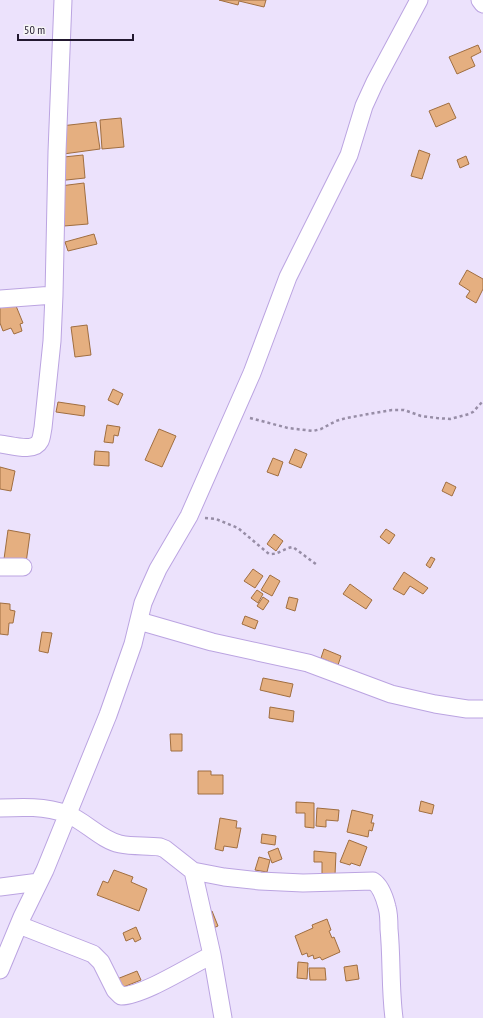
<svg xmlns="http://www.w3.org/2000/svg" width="483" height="1018" viewBox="0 0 483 1018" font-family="'PT Sans Narrow',sans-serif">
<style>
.building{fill:#e5af80;stroke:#a06e40}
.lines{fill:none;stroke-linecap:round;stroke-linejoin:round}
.minor-casing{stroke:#bba4e1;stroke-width:19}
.path{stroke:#978da6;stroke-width:2.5;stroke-dasharray:3 3;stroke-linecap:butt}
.minor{stroke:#fff;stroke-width:17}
</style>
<rect width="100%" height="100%" fill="#ece2fc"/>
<path class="building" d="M219,0H266L264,7L239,1L238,5Z
M478,45L481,52L471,57L475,66L457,74L449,57Z
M449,103L456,118L436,127L429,111Z
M121,118L124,147L102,149L100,120Z
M96,122L100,149L56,155L52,127Z
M419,150L430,154L422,179L411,176Z
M83,155L85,178L57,181L54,158Z
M466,156L469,164L460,168L457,160Z
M84,183L88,224L64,226L60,186Z
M94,234L97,244L68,251L65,242Z
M467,270L483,279V289L476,303L466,297L470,291L459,284Z
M14,301L23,323L20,324L22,331L14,334L11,328L3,331L0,323V306Z
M87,325L91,355L75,357L71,327Z
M113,389L123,394L118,405L108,400Z
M58,402L85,406L84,416L56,412Z
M107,425L120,427L118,436L114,435L113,443L104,442Z
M159,429L176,436L162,467L145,460Z
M295,449L307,454L301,468L289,463Z
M95,451L109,452V466L94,465Z
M273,458L283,462L278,476L267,472Z
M0,467L15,471L11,491L0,489Z
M446,482L456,487L452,496L442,491Z
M386,529L395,535L389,544L380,537Z
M8,530L30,534L26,563L4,559Z
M274,534L283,541L276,551L267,544Z
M431,557L435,559L430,568L426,565Z
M253,569L263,576L255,588L244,581Z
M404,572L428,588L423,594L410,586L404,595L393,589Z
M270,575L280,581L272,596L261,590Z
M350,584L372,600L366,609L343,594Z
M257,590L263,594L258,603L251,598Z
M263,597L269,601L263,610L257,606Z
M289,597L298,599L295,611L286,608Z
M0,603L10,604V610L15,611L13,623H9L8,635L0,634Z
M245,616L258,621L255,629L242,624Z
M42,632L52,633L48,653L39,651Z
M324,649L341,656L338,665L321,658Z
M263,678L293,684L290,697L260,690Z
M270,707L294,711L293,722L269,718Z
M170,734H182V751H171Z
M198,771H211V775H223V794H198Z
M421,801L434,805L432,814L419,811Z
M296,802L314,803V828L305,827V813H296Z
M317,808L339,810L338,821L326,820V827L316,826Z
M352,810L373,815L371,823H374L372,831L369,830L368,837L347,832Z
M220,818L237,821L236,828H241L237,848L224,846L223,851L215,849Z
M262,834L276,836L275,845L261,843Z
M349,840L367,847L360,866L351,863L350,865L340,862Z
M278,848L282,859L272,863L268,852Z
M314,851L336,853L335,875L322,874V862H314Z
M259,857L270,860L267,872L255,870Z
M114,870L133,877L131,882L147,889L139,911L97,895L103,881L108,883Z
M212,911L218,926L211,929L205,914Z
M327,919L331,930L329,931L332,938L334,937L340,952L322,960L320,957L314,959L313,955L308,957L307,953L302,955L295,936L313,928L312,925Z
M136,927L141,939L135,942L133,938L126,941L123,933Z
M298,962L308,963L307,979L297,978Z
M357,965L359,979L346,981L344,967Z
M309,968H325L326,980H310Z
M137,971L141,980L121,988L117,979Z"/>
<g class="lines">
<g class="minor-casing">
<path id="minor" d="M480,0L483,4
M0,299L54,295
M0,444C11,445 34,453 40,441C42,437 42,432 43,428L52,341L54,295L57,152L63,0
M0,567H23
M139,621L212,642L308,663L391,694L435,704L467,709H483
M0,808C22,807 45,806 67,814C85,821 101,840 120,844C134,847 147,845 160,847L165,849L193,871L224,877L260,881L303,883L373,881C381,886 385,899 387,907C389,914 389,922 389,929C392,959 390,988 394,1018
M193,871L212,955L223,1018
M0,887L39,882
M19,925L93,954L101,962L115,990L121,996C143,996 191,965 212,955
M0,970L22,917L45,870L108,715L133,644L143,603L149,589L158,569L189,516L252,373L288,277L349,155L364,106L375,82L419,0"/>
</g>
<path class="path" d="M250,418L288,428L313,431L321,429L336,421L346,418L392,410H404L421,416L437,418L450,419L469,414L473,412L483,401
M205,518L216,519L238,528L269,554C278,555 284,548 293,547L317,565"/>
<use href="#minor" class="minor"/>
</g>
<path d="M18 34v6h115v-6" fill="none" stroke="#22182f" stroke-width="2"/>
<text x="24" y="34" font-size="12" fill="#22182f" stroke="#f5f5f5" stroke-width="3" paint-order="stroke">50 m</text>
</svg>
